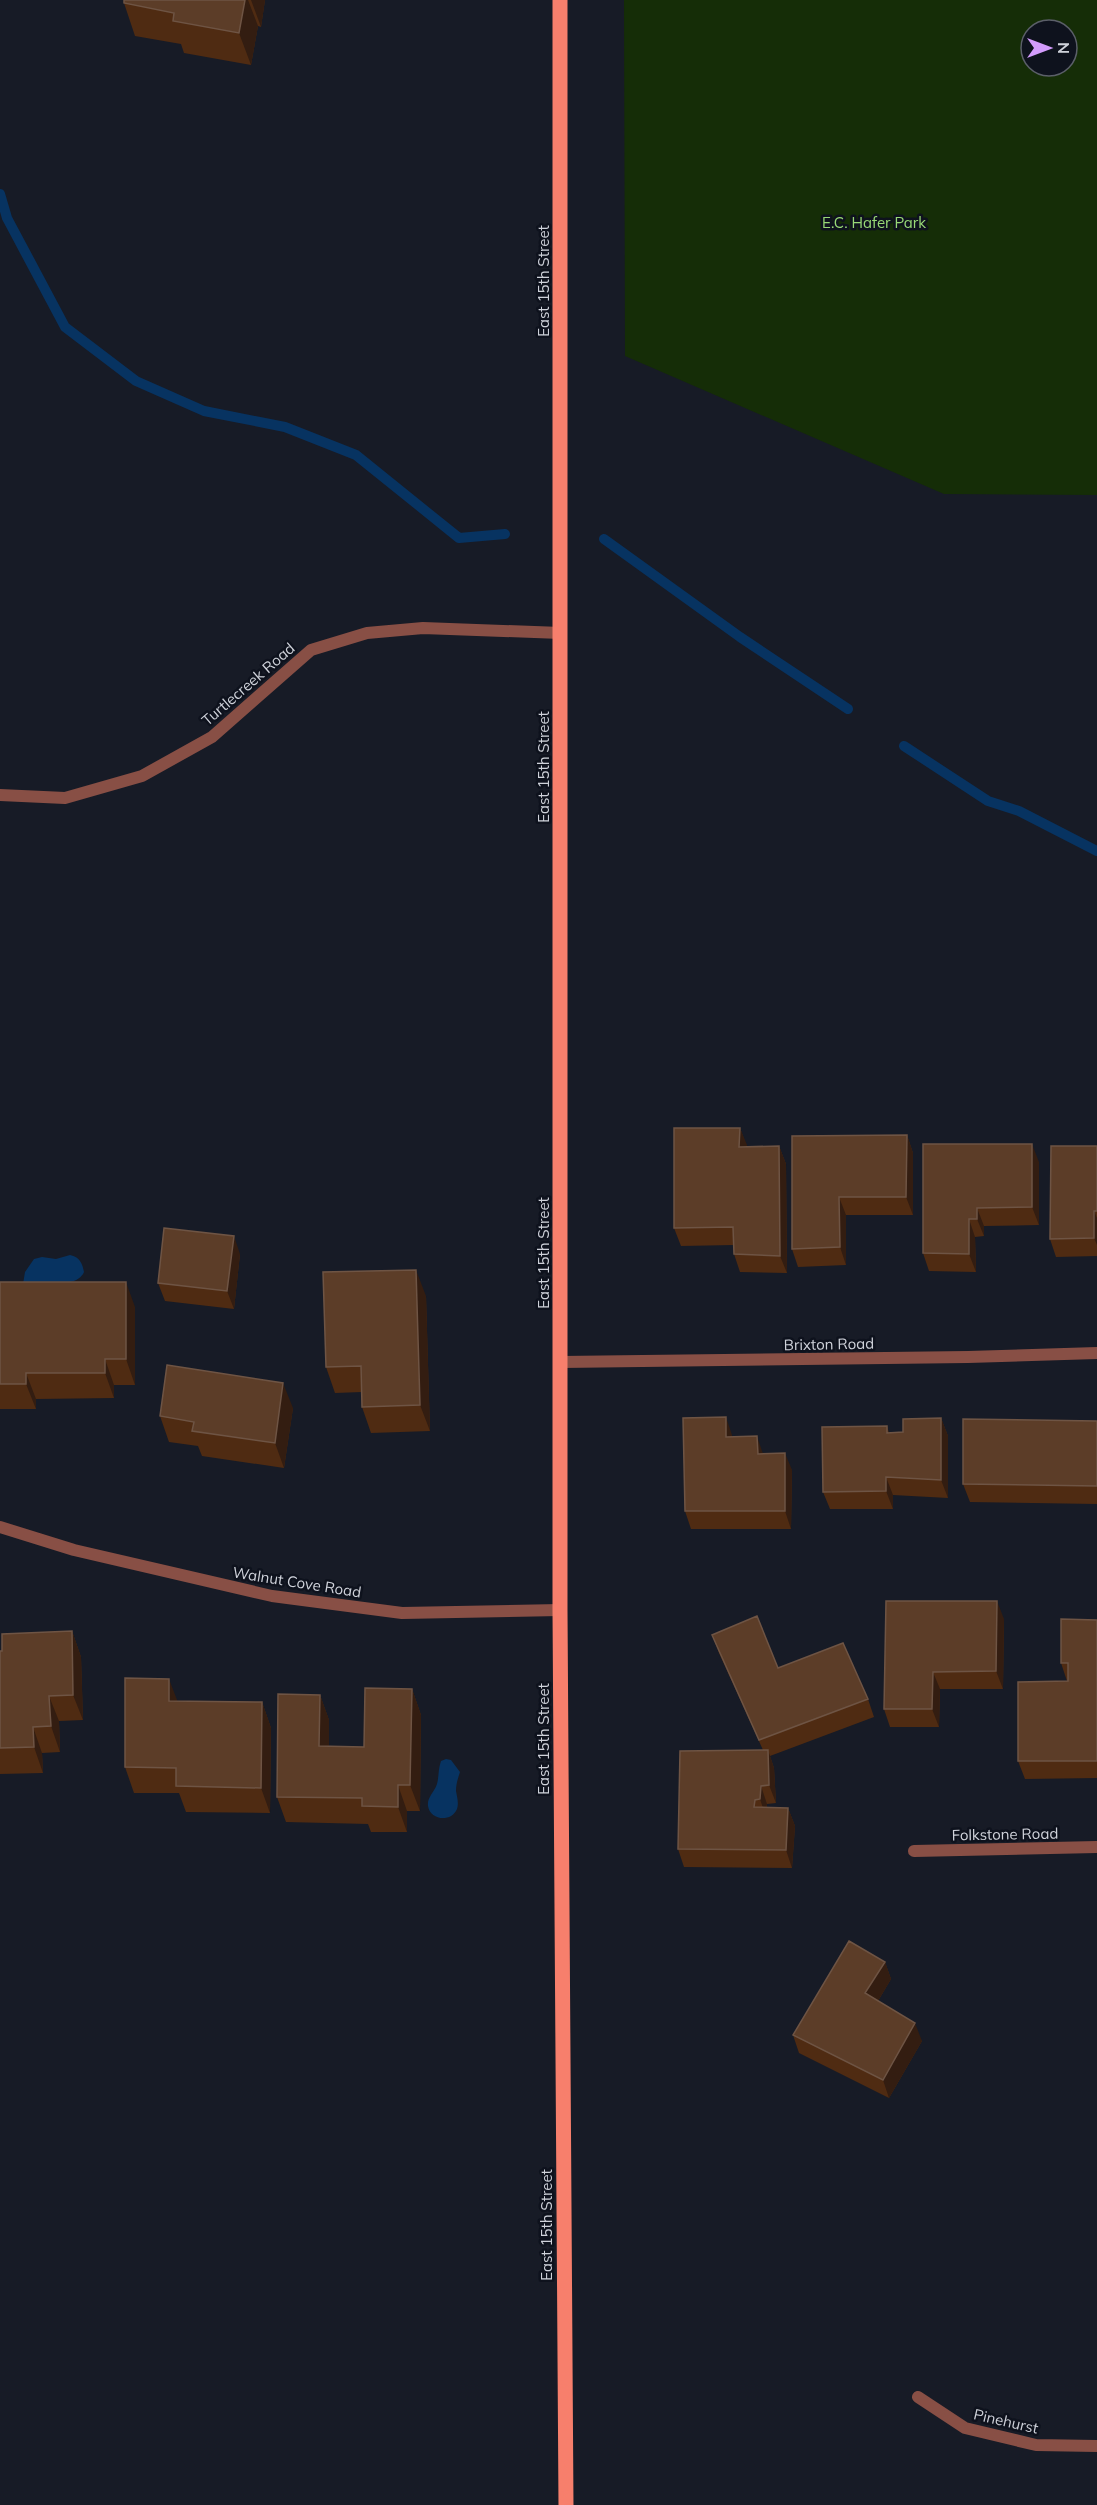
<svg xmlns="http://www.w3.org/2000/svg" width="1097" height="2505" viewBox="0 0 1097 2505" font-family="Mulish,sans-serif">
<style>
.green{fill:#152d07;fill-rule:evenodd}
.water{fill:#073361}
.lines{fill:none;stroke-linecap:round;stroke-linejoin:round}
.stream{stroke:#073361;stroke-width:10}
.minor{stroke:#884f45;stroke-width:12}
.primary{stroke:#f77f6c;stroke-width:15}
.wall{fill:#4f2b12}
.shaded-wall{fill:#331d11}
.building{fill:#5c3d28;stroke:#6e5444;stroke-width:1.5}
.labels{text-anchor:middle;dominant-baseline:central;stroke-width:5;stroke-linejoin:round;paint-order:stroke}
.park-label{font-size:15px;fill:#98d976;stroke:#0e121d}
.street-label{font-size:15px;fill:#cfd2da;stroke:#0e121d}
</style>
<rect width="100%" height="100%" fill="#171b26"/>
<path class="green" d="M624,0H1097V495L944,494L625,356ZM1031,30H1067V66H1031Z"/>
<path class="water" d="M70,1255C80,1257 82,1263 84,1272C77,1289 39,1284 23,1284L25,1272L34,1259L42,1257L56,1259Z
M446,1759L451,1760L460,1772C458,1778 456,1784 456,1791C457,1797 459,1803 457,1809C451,1823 430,1820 428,1806C427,1797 434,1793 437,1784C439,1777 438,1769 441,1761Z"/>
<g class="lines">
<path class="stream" d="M0,194L7,218L65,327L136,381L204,411L285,427L356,455L459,538L505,534
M604,539L740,637L848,709
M904,746L988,801L1019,811L1097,851"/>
<path class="minor" d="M0,795L65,798L142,776L212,737L311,650L367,633L423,628L561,633
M561,1362L968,1357L1097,1353
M0,1527L74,1550L272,1596L402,1613L560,1610
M914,1851L1097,1847
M918,2397L965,2428L1036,2445L1097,2446"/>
<path class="primary" d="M560,0V1610L566,2505"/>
</g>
<path class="wall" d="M124,0H265L261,27L258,26L251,65L184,53L181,44L135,36L124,3Z
M740,1128L747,1147L779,1146L786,1164L787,1273L740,1272L734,1254V1245L681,1246L674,1228Z
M907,1135L913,1153V1215H846V1265L798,1267L792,1249V1136Z
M923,1144L1039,1162V1225L984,1226V1236L975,1237L976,1272L929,1271L923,1253Z
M1097,1146V1256L1056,1257L1050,1239Z
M240,1254L234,1309L165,1301L158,1283Z
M0,1282L135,1307V1385H114V1398L36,1399V1409H0Z
M426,1296L430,1431L371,1433L362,1407V1392L335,1393L326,1367Z
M293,1408L284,1468L202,1456L198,1446L169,1442L160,1416Z
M941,1418L948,1436V1498L893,1495V1509H830L823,1492L887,1426L889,1433L903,1432Z
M1097,1421V1504L970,1502L963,1484Z
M732,1435V1437L763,1453L792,1470L791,1529H691L685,1511Z
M1004,1619L1003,1689H940L939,1727H890L884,1709Z
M1097,1620V1778L1025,1779L1018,1761L1067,1681L1061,1663Z
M72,1631L81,1657L83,1720L59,1721L60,1752L42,1753L43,1773L0,1774V1651Z
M712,1635L778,1668L868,1699L874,1717L770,1756L774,1768L776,1803L767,1804V1808H788L795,1826L792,1868L684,1867L678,1849L763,1750L719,1653Z
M412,1689L421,1715L420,1811H407V1832H371L368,1824L286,1822L277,1797L320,1695L329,1720V1746L364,1747Z
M178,1701L262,1702L271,1728L270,1813L186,1812L179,1793H134L125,1767Z
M885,1962L891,1979L878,2001L922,2041L889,2098L799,2053L793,2035Z"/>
<path class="shaded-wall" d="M245,0H248L258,26L251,65L239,33Z
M251,0H265L261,27Z
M740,1128L747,1145L745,1165L739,1147Z
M907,1135L913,1153V1215L906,1197Z
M1032,1144L1039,1162V1225L1032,1207Z
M779,1146L786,1164L787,1273L780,1256Z
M839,1197L846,1215V1265L840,1247Z
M977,1208L984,1226V1236L977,1219Z
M1094,1211L1097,1218V1245L1094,1238Z
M969,1219L975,1237L976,1272L969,1254Z
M234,1236L240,1254L234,1309L227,1291Z
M416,1270L426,1296L430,1431L420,1405Z
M126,1282L135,1307V1385L126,1359Z
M105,1359L114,1385V1398L105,1373Z
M26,1373L36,1399V1409L26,1384Z
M283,1383L293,1408L284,1468L275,1443Z
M726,1417L732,1435L733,1455L726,1437Z
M941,1418L948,1436V1498L941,1480Z
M757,1436L763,1454H758Z
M785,1453L792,1470L791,1529L785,1511Z
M886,1477L893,1495V1509L886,1491Z
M997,1601L1004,1619L1003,1689L996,1671Z
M72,1631L81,1657L83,1720L73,1695Z
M933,1672L940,1689L939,1727L932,1709Z
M169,1679L179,1705L169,1701Z
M412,1689L421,1715L420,1811L410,1785Z
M320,1695L329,1720V1772L319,1746Z
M49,1696L59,1721L60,1752L51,1726Z
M262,1702L271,1728L270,1813L261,1788Z
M33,1727L42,1753L43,1773L34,1747Z
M768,1750L774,1768L776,1803L769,1785Z
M398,1785L407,1811V1832L398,1807Z
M761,1786L767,1804L766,1817L760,1799Z
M788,1808L795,1826L792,1868L786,1850Z
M885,1962L891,1979L872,2011L865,1993Z
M915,2023L922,2041L889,2098L883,2080Z"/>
<path class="building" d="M124,0H245L239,33L173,21L174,13L124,3Z
M674,1128H740L739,1147L779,1146L780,1256L734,1254L733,1227L674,1228Z
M907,1135L906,1197H839L840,1247L792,1249V1136Z
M923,1144H1032V1207L977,1208V1219H969V1254L923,1253Z
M1051,1146H1097V1211H1094V1238L1050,1239Z
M164,1228L234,1236L227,1291L158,1283Z
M416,1270L420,1405L362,1407L361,1366L326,1367L323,1272Z
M0,1282H126V1359H105V1373H26V1384H0Z
M167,1365L283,1383L275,1443L192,1431L194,1422L160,1416Z
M726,1417V1437L757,1436L758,1454L785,1453V1511H685L683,1418Z
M941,1418V1480L886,1477V1491L823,1492L822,1427L887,1426V1433L903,1432V1419Z
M963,1419L1097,1421V1486L963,1484Z
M886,1601H997L996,1671L933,1672L932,1709H884Z
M757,1616L778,1668L843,1643L868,1699L759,1740L712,1635Z
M1061,1619L1097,1620V1761H1018V1682L1068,1681V1663H1061Z
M72,1631L73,1695L49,1696L51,1726L33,1727L34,1747L0,1748V1651H2V1634Z
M125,1678L169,1679V1701L262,1702L261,1788L176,1786V1768L125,1767Z
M365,1688L412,1689L410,1785H398V1807L362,1806V1798L277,1797L278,1694L320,1695L319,1746L364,1747Z
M768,1750L769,1785L761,1786L760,1799L755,1800L754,1807L788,1808L786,1850L678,1849L680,1751Z
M849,1941L885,1962L865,1993L915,2023L883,2080L793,2035Z"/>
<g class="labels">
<g class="park-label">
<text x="874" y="222">E.C. Hafer Park</text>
</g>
<g class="street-label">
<text transform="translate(543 281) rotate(-90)">East 15th Street</text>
<text transform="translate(248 684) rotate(-41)">Turtlecreek Road</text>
<text transform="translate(543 767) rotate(-90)">East 15th Street</text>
<text transform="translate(543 1253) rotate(-90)">East 15th Street</text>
<text transform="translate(829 1344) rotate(-1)">Brixton Road</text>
<text transform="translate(297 1582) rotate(9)">Walnut Cove Road</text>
<text transform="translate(543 1739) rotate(-90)">East 15th Street</text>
<text transform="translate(1005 1834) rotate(-1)">Folkstone Road</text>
<text transform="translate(546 2225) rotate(-90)">East 15th Street</text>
<text transform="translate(1006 2421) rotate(13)">Pinehurst</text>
</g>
</g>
<g transform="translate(1049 48) rotate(90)"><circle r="28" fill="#0e121d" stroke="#5b5f69" stroke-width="1.5"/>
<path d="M0-4.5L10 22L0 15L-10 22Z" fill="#d39cfc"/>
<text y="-9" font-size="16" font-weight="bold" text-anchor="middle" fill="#cfd2da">N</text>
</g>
</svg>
